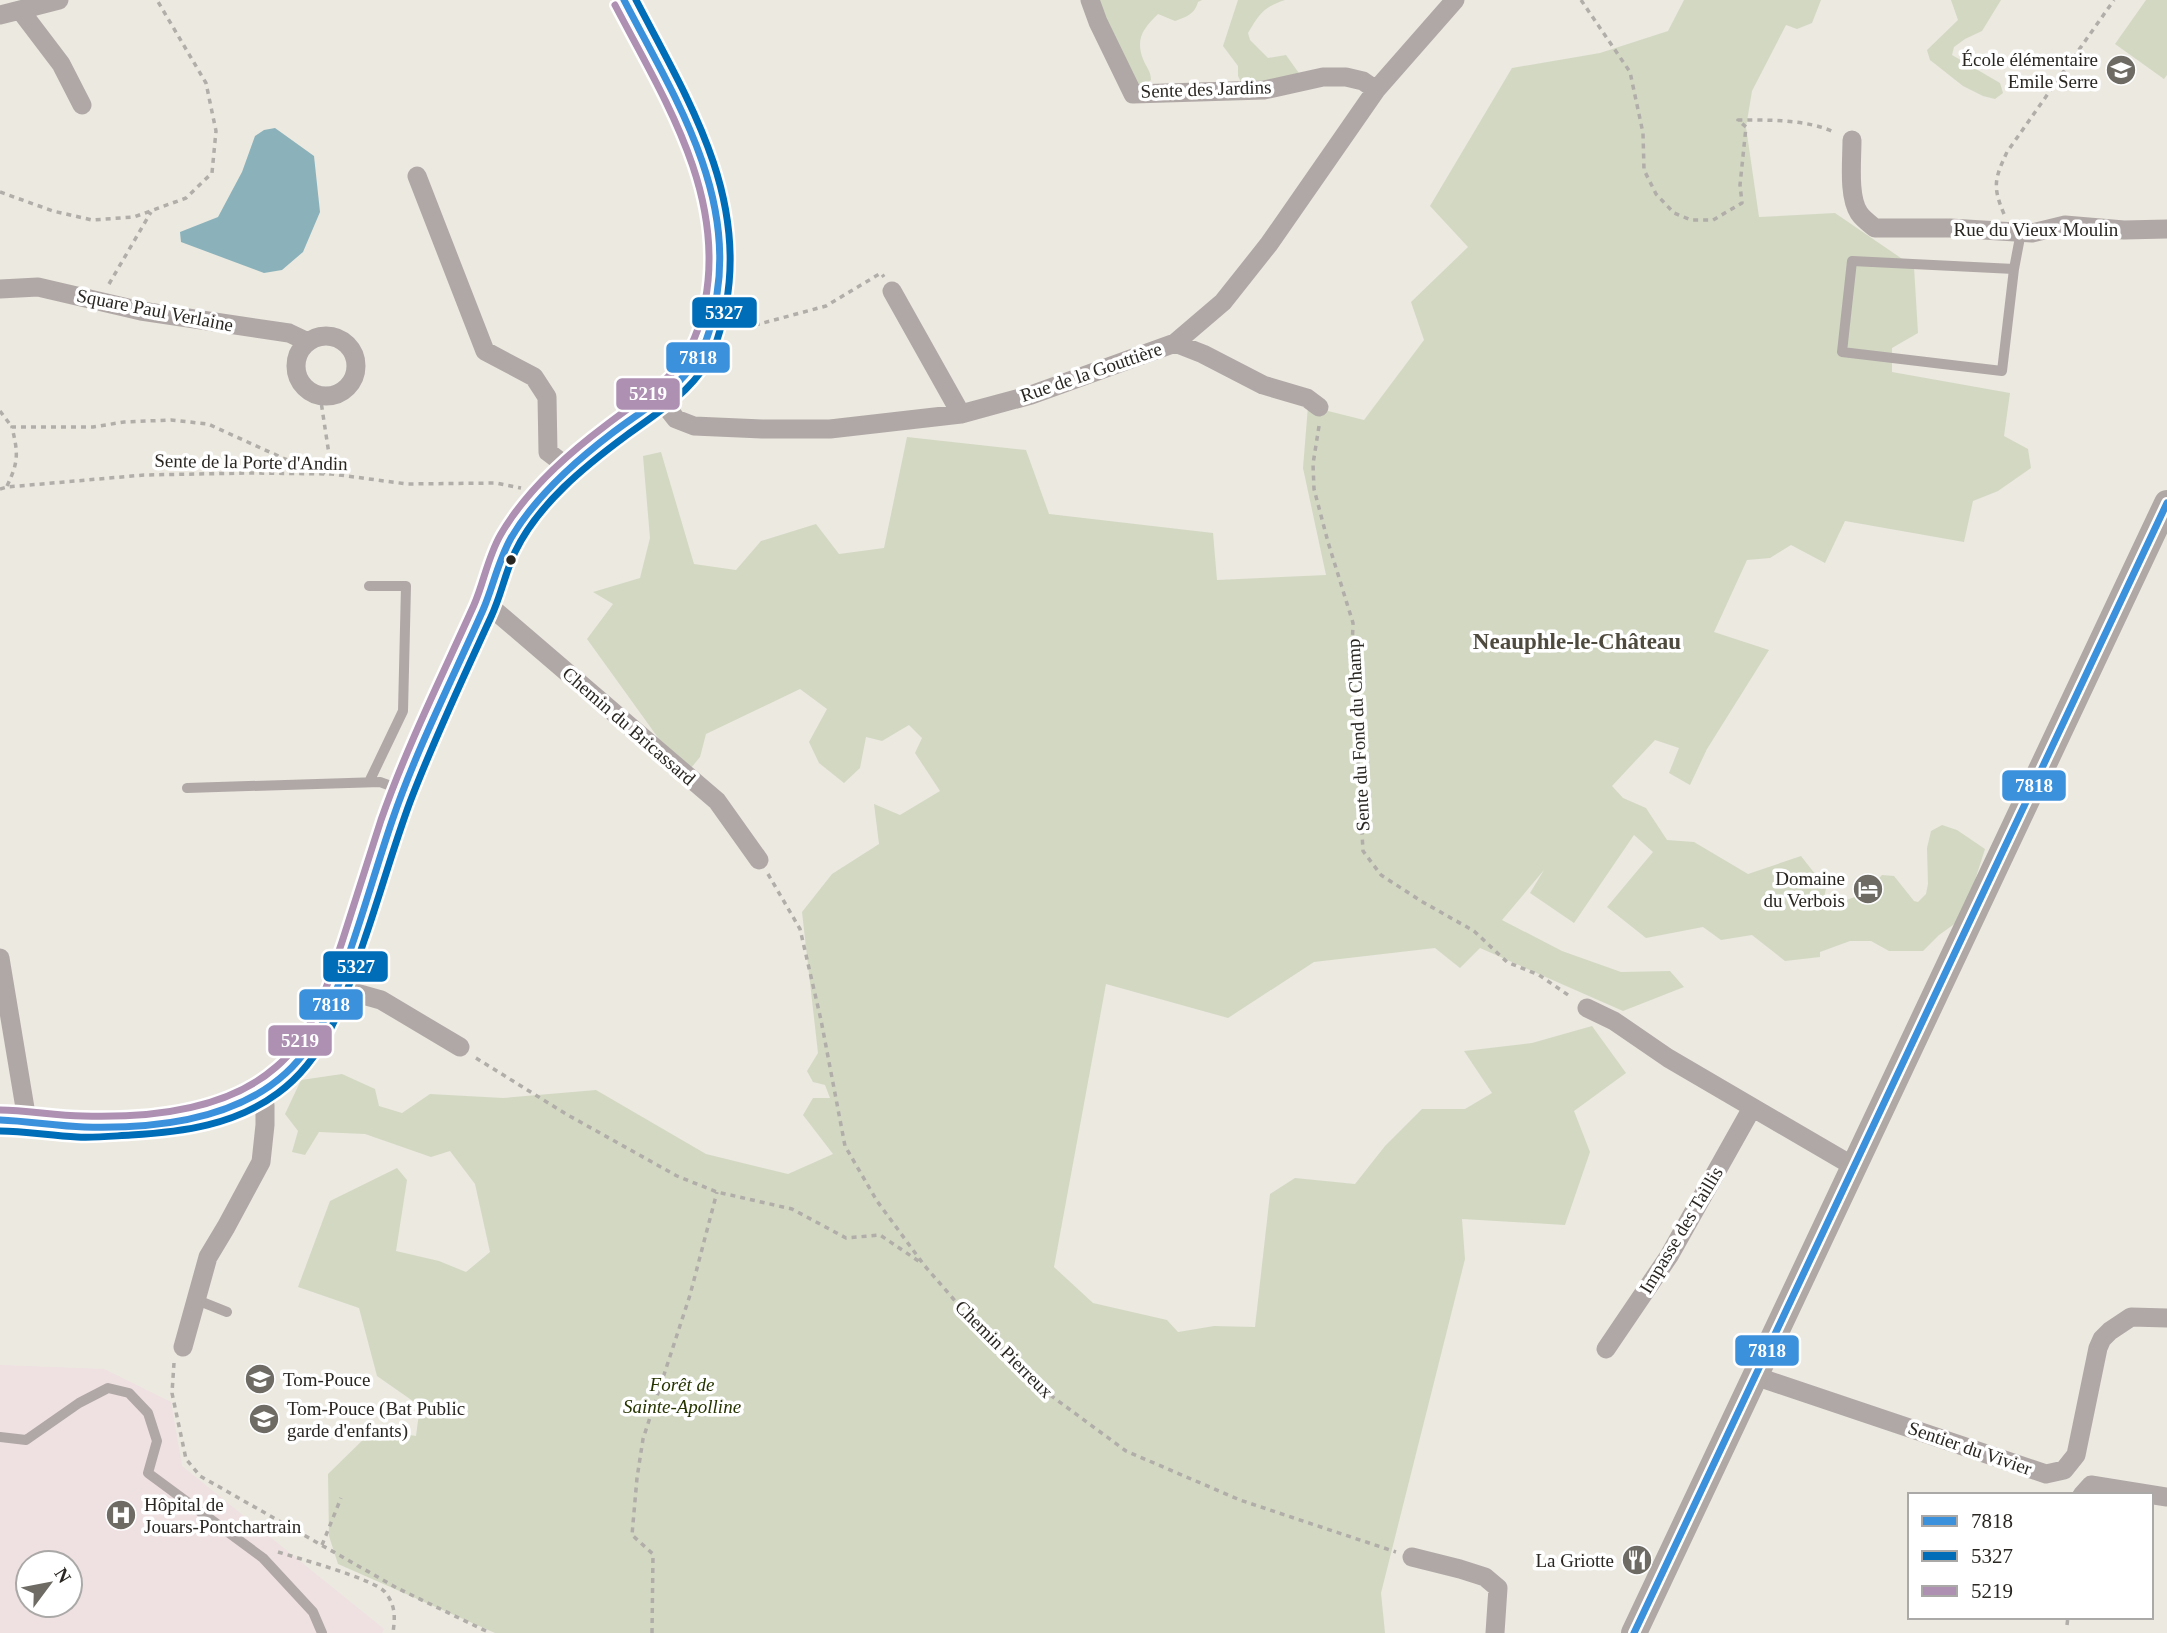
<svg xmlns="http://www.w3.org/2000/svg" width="2167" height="1633" viewBox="0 0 2167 1633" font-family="Georgia,serif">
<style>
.medical{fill:#efe0e2;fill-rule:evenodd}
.green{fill:#d3d8c3}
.water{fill:#8bb2bb}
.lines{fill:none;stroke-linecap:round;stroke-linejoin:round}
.path{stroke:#b1ada9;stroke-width:3.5;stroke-dasharray:5 5;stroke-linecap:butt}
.lane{stroke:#b0a8a6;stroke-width:10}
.street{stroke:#b0a8a6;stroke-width:19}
.secondary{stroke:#afa8a4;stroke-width:26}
.bus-1-casing{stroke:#fff;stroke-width:12}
.bus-2-casing{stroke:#fff;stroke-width:12}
.bus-3-casing{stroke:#fff;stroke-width:12}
.bus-1{stroke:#3c91dc;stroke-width:7}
.bus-2{stroke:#006db8;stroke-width:7}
.bus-3{stroke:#ae90b3;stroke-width:7}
.bus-dot{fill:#2a2722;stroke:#fff;stroke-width:2.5}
.labels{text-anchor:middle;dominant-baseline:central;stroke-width:7;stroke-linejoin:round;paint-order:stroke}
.poi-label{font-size:19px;fill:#2a2722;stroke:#fff;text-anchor:end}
.street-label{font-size:19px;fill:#2a2722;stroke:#fff}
.park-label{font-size:19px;font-style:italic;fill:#263400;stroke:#fff}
.quarter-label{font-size:23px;font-weight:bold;fill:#4f4a3e;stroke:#fff}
.line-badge{stroke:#fff;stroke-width:2.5}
.badge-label{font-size:19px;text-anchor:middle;font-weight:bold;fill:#fff}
</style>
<rect width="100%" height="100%" fill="#ece9e0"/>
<path class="medical" d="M0,1365L104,1369L171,1402L182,1466L384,1629L382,1633H0ZM28,1563H70V1605H28Z"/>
<path class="green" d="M1099,0H1202L1198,2C1195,14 1186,17 1175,21L1158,14C1144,28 1135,38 1143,59C1146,67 1151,71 1151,80L1140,89L1107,28Z
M1238,0H1285C1264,7 1260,13 1248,33L1250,40L1268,58L1286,55L1301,76L1242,84L1238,76V66L1223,46Z
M1684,0H1821L1812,23L1797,29L1786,25L1752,91L1746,127L1759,217L1835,213L1914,267L1918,333L1892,348V372L2010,393L2004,436L2028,449L2031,468L1998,491L1973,501L1964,542L1845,521L1825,563L1791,545L1770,558L1747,560L1714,632L1769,650L1707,749L1690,785L1669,773L1679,748L1655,740L1612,786L1623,798L1646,808L1667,840L1694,842L1748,874L1801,856L1826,888L1822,908L1864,894L1882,875L1894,876L1914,901L1918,902L1926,894L1928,884L1927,848L1931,831L1942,825L1957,830L1985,849L1976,877L1970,906L1960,920L1939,935L1923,951H1889L1871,941H1850L1820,952V957L1785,961L1752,935L1721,940L1703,927L1646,938L1607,907L1653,852L1634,835L1574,923L1530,893L1544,870L1502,920L1562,951L1621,972L1670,971L1684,987L1623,1011L1480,948L1460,968L1435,948L1314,962L1228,1018L1106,984L1054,1267L1093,1303L1167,1320L1178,1332L1214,1326L1255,1327L1270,1194L1295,1178L1355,1184L1385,1146L1422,1109H1465L1492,1093L1464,1051L1532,1043L1592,1026L1626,1073L1574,1111L1590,1152L1565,1225L1462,1219L1465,1259L1381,1593L1385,1633H495L338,1564L329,1536L328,1474L374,1429L416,1436L420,1406L377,1376L359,1308L298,1287L330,1201L397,1168L407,1180L396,1251L439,1261L466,1272L490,1252L475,1184L450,1151L431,1157L365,1134L319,1132L305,1155L292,1152L298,1131L285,1114L301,1080L342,1074L375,1089L379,1106L402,1113L430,1094L503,1098L596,1090L706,1154L788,1174L833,1154L803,1115L813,1098H830L825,1085L813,1082L807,1071L818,1053L802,912L832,874L879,844L874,804L900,815L940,791L915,753L922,738L909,725L882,741L866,737L860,768L844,783L819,763L809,742L827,709L800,689L706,734L700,757L691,768L659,739L587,639L613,604L593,592L640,578L650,538L643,456L661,452L694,564L736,570L761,541L816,524L839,554L884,548L907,437L1026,450L1049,514L1213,533L1217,580L1326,575L1303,468L1308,406L1364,420L1424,340L1411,302L1468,247L1430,206L1512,68L1600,53L1668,31Z
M1951,0H2001L1982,31L1965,39L1954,47L1952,55L2000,83L2003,93L1995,99L1983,96L1963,86L1930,60L1927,50L1958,20Z
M2146,0H2167V75L2164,79L2115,44Z"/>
<path class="water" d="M275,128L314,156L320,212L303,252L282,270L264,273L181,242L180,232L218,217L242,172L255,136L264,130Z"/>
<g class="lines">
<path class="path" d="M1581,0L1630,72L1643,133L1644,170L1656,194L1674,213L1691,220H1713L1742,203L1740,185L1746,127L1738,120C1769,120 1805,119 1834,132
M0,192L53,211L92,220L134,217L186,198L212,173L216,131L206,83L157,0
M2004,214C1992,186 1995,178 2007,152L2114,0
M109,284L151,212
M735,328L748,327L826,306L881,273L884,277
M320,395L332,474
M0,411L12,427
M1319,426L1313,464L1314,489L1328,542L1353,623L1352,651L1363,851L1381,875L1421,901L1474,931L1507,962L1539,975L1571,997
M7,486C19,461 18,453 12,427H93L124,422L171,420L208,424L285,459L326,473
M0,489L7,487L144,475L250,473L332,474L407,484L496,483L521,488
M768,874L800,929L821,1020L845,1146L877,1201L924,1265L963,1310L1038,1386L1126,1451L1240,1500L1396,1552
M476,1058L566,1114L677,1176L717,1192L792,1209L846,1238L880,1235L920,1262
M174,1363L172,1393L186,1459L200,1476L397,1588L490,1633
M322,1545L341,1498
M278,1552C297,1558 374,1579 385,1592C396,1606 395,1617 393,1633
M2067,1625L2068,1617
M652,1633L653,1554L632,1535L637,1478L643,1439L690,1295L717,1192"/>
<path class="lane" d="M2014,269L2002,371L1842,352L1852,261L2014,269L2021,232
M369,782L403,711L406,586H369
M187,788L380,782L402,790
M197,1300L227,1312
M0,1437L26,1440L79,1403L108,1388L129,1393L148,1413L157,1441L148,1473L263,1558L313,1612L322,1633"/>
<path class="street" d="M1090,0L1098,22L1133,94L1264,90L1323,77H1346L1363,81L1376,90
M20,10L59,0
M0,15L20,10L61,64L82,105
M1852,140C1852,161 1848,196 1859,213C1863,219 1870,224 1875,228H1950L2032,233L2065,225L2124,230L2167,229
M417,176L485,351L534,377L547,397L548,452L569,468
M0,289L38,287L141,311L289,333L308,342
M892,291L961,414
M296 366a30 30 0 1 1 60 0a30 30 0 1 1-60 0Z
M1175,343L1203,354L1263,385L1307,398L1319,407
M661,400L676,419L694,426L762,429H830L961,414L1031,395L1175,343L1223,302L1269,244L1376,90L1455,0
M486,603L717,801L759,860
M0,958L27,1120
M338,988L381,1000L460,1047
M1587,1008L1614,1021L1668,1058L1853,1166
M183,1347L208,1257L226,1227L261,1162L265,1125V1105L260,1094
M1606,1349L1669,1256L1752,1108
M1755,1376L2046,1474L2064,1470L2076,1455L2098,1348L2102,1339L2110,1331L2131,1317L2167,1318
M2082,1495L2091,1485L2167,1497
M1412,1557L1460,1569L1485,1577L1498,1588L1495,1633"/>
<path class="secondary" d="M0,1120C28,1120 56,1126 84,1127C104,1127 125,1125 145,1124C201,1120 243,1111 286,1073C326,1037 340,979 357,930C369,894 380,857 392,821C417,749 451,679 483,610C494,586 498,560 511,538C537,495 572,464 611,434C644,409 674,395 697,359C711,337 718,297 720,271C729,180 664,79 624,0
M1634,1633L2167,503"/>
<g class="bus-1-casing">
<path id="bus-1" d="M0,1120C28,1121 56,1126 84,1127C152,1129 234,1121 286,1073C323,1039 337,990 352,945C366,904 378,862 392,821C417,748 452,680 483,610C493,587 498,561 511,538C535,497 573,463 611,434C641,411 676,392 697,359C709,340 714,316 717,294C734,187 671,91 624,0
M1634,1633L2167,503"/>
</g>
<g class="bus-2-casing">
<path id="bus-2" d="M0,1131C26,1131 51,1136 77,1137C95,1138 113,1136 131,1135C183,1132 235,1125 278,1093C328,1056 345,998 364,941C380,895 393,848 410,802C434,739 463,678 491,617C501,596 505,573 515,552C538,504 585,466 627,435C656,414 687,395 707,363C717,346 722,325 726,305C747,192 686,96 636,0"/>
</g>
<g class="bus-3-casing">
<path id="bus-3" d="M0,1110C28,1110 55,1116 83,1116C148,1118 226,1111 276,1067C313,1036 327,986 342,942C355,901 368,860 381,820C407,746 442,676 474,605C484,582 488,556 501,534C526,491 565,456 605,426C657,386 692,372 705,302C726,193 663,97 615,5"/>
</g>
<use href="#bus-1" class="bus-1"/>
<use href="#bus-2" class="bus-2"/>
<use href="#bus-3" class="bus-3"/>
</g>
<defs>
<g id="school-disc" transform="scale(1.575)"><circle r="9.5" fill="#6e6b64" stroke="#fff"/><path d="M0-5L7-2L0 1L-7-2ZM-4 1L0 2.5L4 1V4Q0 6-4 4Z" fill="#fff"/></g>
<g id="hotel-disc" transform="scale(1.575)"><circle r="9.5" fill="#6e6b64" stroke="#fff"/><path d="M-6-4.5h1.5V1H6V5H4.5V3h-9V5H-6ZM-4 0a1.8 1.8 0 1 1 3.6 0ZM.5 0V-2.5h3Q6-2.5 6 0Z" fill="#fff"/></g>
<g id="hospital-disc" transform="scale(1.575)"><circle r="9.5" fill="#6e6b64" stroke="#fff"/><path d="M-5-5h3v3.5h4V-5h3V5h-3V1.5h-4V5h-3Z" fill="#fff"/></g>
<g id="restaurant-disc" transform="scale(1.575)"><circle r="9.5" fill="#6e6b64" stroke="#fff"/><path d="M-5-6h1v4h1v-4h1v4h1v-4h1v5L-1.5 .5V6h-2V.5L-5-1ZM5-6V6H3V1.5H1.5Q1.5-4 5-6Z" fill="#fff"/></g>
</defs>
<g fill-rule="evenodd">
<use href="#school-disc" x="2121" y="70"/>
<use href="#hotel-disc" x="1868" y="889"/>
<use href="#school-disc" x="260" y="1379"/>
<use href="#school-disc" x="264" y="1419"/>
<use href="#hospital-disc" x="121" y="1515"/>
<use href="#restaurant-disc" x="1637" y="1560"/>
</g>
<circle class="bus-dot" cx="511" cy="560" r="6"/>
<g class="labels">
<g class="poi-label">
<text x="2098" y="59">École élémentaire<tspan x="2098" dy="22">Emile Serre</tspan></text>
<text x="1845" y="878">Domaine<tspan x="1845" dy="22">du Verbois</tspan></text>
<text x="283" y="1379" text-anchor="start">Tom-Pouce</text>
<text x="287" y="1408" text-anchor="start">Tom-Pouce (Bat Public<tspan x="287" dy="22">garde d'enfants)</tspan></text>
<text x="144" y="1504" text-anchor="start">Hôpital de<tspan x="144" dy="22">Jouars-Pontchartrain</tspan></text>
<text x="1614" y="1560">La Griotte</text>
</g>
<g class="street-label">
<text transform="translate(1206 89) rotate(-2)">Sente des Jardins</text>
<text x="2036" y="229">Rue du Vieux Moulin</text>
<text transform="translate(155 310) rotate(11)">Square Paul Verlaine</text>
<text transform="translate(1091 372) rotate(-19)">Rue de la Gouttière</text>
<text transform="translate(251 462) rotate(1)">Sente de la Porte d'Andin</text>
<text transform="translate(629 726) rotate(41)">Chemin du Bricassard</text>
<text transform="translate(1358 735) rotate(-93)">Sente du Fond du Champ</text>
<text transform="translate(1681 1230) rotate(-59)">Impasse des Taillis</text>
<text transform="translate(1004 1349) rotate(45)">Chemin Pierreux</text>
<text transform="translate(1970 1448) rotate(19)">Sentier du Vivier</text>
</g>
<g class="park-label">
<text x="682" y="1384">Forêt de<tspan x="682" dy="22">Sainte-Apolline</tspan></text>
</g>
<g class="quarter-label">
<text x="1577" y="641">Neauphle-le-Château</text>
</g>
</g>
<g class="line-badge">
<rect x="691" y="296" width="67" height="33" rx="7" fill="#006db8"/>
<rect x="665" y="341" width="66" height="33" rx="7" fill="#3c91dc"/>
<rect x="615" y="377" width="66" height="34" rx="7" fill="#ae90b3"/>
<rect x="2001" y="769" width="66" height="33" rx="7" fill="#3c91dc"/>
<rect x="322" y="950" width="67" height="33" rx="7" fill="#006db8"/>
<rect x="298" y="988" width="66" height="33" rx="7" fill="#3c91dc"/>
<rect x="267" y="1024" width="66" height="33" rx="7" fill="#ae90b3"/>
<rect x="1734" y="1334" width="66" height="33" rx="7" fill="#3c91dc"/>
</g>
<g class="badge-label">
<text x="724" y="319">5327</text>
<text x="698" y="364">7818</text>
<text x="648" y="400">5219</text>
<text x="2034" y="792">7818</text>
<text x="356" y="973">5327</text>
<text x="331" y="1011">7818</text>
<text x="300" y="1047">5219</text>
<text x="1767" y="1357">7818</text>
</g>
<rect x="1908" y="1493" width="245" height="126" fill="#ffffff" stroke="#aaa9a7" stroke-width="2"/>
<rect x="1922" y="1516" width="35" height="10" fill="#3c91dc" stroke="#aaa9a7" stroke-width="2"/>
<text x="1971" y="1528" font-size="21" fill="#2a2722">7818</text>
<rect x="1922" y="1551" width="35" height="10" fill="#006db8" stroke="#aaa9a7" stroke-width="2"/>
<text x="1971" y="1563" font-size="21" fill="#2a2722">5327</text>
<rect x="1922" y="1586" width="35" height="10" fill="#ae90b3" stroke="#aaa9a7" stroke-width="2"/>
<text x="1971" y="1598" font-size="21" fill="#2a2722">5219</text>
<g transform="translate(49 1584) rotate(58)"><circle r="33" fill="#ffffff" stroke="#aaa9a7" stroke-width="2"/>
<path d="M0-5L12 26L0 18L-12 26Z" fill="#6e6b64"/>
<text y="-10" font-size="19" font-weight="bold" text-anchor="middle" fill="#2a2722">N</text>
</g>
</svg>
